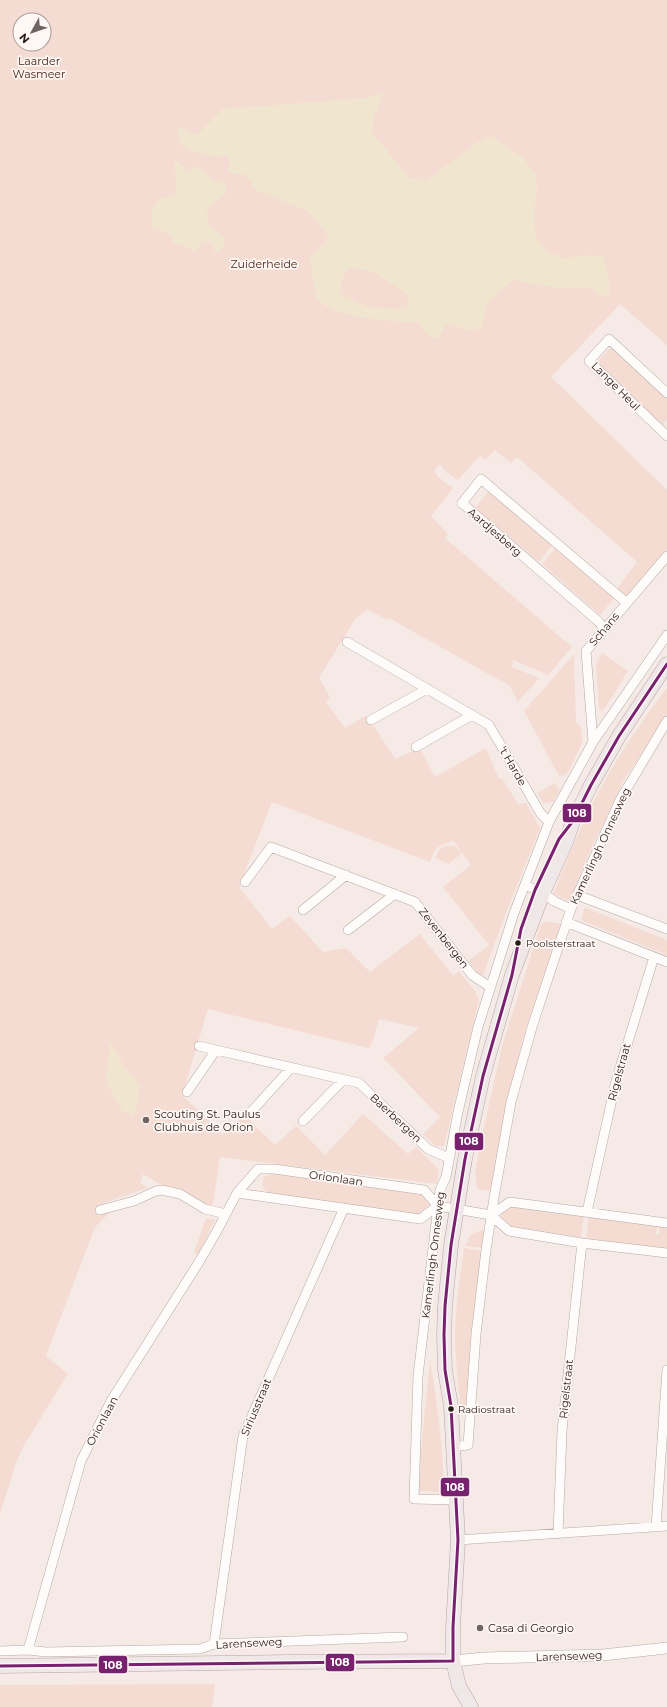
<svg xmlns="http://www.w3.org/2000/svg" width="667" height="1707" viewBox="0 0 667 1707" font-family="Montserrat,sans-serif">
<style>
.green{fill:#f5dcd2;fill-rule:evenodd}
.sand{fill:#f0e6cf;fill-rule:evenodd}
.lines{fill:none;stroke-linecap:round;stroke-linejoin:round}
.minor-casing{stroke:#b4a9a4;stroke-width:10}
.tertiary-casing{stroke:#b4a9a4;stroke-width:12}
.primary-casing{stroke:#b8a5a5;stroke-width:15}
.minor{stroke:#fefcfb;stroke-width:9}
.tertiary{stroke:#fefcfb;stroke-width:11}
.primary{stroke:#f0e7e8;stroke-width:14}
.bus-1-casing{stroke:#fef7f4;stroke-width:6}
.bus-1{stroke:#77216f;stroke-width:3}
.bus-dot{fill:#271b17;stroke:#fef7f4;stroke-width:1.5}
.poi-dot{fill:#6f635f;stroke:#fef7f4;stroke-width:1.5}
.labels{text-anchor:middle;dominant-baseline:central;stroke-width:3.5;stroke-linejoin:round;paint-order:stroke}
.bus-label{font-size:10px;fill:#271b17;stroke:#fef7f4;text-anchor:start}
.park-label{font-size:11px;fill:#431d0e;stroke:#fef7f4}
.street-label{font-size:11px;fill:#271b17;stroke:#fef7f4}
.poi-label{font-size:11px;fill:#271b17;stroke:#fef7f4;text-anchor:start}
.line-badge{stroke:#fef7f4;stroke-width:1.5}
.badge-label{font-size:11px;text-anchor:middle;font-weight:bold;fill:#fff}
</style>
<rect width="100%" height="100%" fill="#f5eae5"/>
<path class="green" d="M0,0H667V345L620,304L551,377L667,490V550L626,597L616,590L637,562L517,457L511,463L495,450L486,460L480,456L458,480L444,470L440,464L434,471L438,477L453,488L431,516L448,534L445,538L572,647L548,675L513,660L512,667L539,678L518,702L510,686L389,618L387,620L367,609L355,619L319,678L330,697L326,702L345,728L365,716L368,717L395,759L420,748L435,777L486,748L499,779L502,778L518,804L526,803L540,828L506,913L483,975L478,973L468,961L489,945L443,887L471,865L454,841C438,846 436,845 430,862L272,802L239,887L272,929L290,916L323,952L346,948L370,972L420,934L453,976L459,971L475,991L479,1000L444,1146H435L423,1134L440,1117L383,1058L419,1028L379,1019L371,1046L368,1048L208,1009L182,1096L204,1115L222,1135L244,1115L275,1145L296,1126L325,1155L363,1114L408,1154L416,1147L439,1170L437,1184L220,1157L213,1204L206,1207L182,1192L160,1184L143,1174L140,1183L148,1188L103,1203L100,1214L110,1212L95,1227L46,1356L68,1374L24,1445L16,1463L0,1514ZM20,20H44V44H20Z
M612,346L667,398V420L662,425L596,363Z
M489,490L553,544L539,562L475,508Z
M556,547L615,597L600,615L542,564Z
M602,653L628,671L603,711L599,709L596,665Z
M574,654L576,722L581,727L582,743L569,771L565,775L559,776L524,711Z
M667,688V716L625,778L590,851L569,901L553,894C562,873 570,852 579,832C600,784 635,729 667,688Z
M555,783L560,790L553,802L543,803L537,793Z
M445,846H455L462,853L449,864L435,858L439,850Z
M586,908L667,940V955L583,921L581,920L584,909Z
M546,921L561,924L525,1031L513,1080L491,1191L477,1189L475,1172L480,1145L502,1046L541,924Z
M273,1173L422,1193L430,1203L427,1211L419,1215L271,1194C263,1190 261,1186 264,1177Z
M510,1206L584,1216L581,1237L510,1227L502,1219C501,1212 505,1210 510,1206Z
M589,1216L658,1226L655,1234L659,1235V1226L667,1227V1249L586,1238Z
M206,1218L215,1220L198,1255L194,1253Z
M483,1230H485L483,1248L465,1246L471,1234Z
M464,1248L482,1251L467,1409L461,1410C458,1384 455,1357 455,1331C456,1303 460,1276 464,1248Z
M430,1359C437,1403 443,1445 444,1489L438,1495V1492L421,1491L420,1493L417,1491Z
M215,1684L212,1707H0V1685Z"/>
<path class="sand" d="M384,93L374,116L372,133L410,178L427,180L478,142L491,136L521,156L536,174L537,193L533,217L537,239L547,252L565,258L590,255L602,256L607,269L610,292L602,298L590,287L557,288L513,280C503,288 490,298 485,310C482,316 485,322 482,328L469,330L447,323L438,339L429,337L417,322C393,321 331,320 317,297C314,292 312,268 310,260L329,236L307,210L257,191L246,175L229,173V156L202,155L182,146L177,133L178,127L197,135L223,109L367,98ZM353,268L370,271L379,275L408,295L409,304L406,307L396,309L368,307L341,294C339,285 343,278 347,270Z
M175,160L189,172L196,166L205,172L215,182L224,180L227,193L212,204L206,214L210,226L225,238L224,247L216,253L210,242L201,243L196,252L182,244L174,243L168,233L152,227L151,213L158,200L176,194Z
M110,1041L125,1068L140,1085L134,1117L122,1111L106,1081Z"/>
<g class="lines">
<g class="minor-casing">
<path id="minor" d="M667,393L609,339L589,361L667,436
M604,629L599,622L462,503L481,479L627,603
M347,642L489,725L541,814L549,822
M371,720L427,689
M593,742L586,651L667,556
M416,747L472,715
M245,882L271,847L415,902L472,975L490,987
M525,885L543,893L554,901L571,909
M577,895L667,929
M303,910L346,875
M566,922L667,962
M348,930L395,894
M199,1046L216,1050
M187,1092L216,1050L359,1083L428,1149L449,1158
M250,1113L291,1068
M303,1121L343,1080
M438,1206L491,1215
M100,1210L134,1201L156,1191L162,1190L180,1194L205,1209L226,1214
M587,1212L616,1081L654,957
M667,1223L510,1202L491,1215L509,1231L582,1243L667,1253
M453,1447L468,1445L476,1334L486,1250L494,1198L511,1102L533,1024L571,909L620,800L667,721
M456,1500L414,1499L418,1376L438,1206L440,1190L446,1177L458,1112L478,1027L514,913L549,822L593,742L667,635
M656,1527L667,1370
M558,1534L562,1431L582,1243
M458,1540L667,1526
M214,1644L243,1436L344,1208
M28,1650L81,1461L111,1401L199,1262L217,1231L237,1193L258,1169H274L424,1190L438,1206L420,1219L237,1193
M0,1651L28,1650L46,1652L200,1649L214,1644L403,1637"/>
</g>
<g class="tertiary-casing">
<path id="tertiary" d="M453,1661L484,1658L603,1655L667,1648"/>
</g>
<g class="primary-casing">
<path id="primary" d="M0,1666L288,1662L453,1661
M471,1707L459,1686L453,1661V1627L458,1540L451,1406L445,1370L444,1335L445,1306L451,1245L465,1159L483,1076L512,975L543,893L566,842L573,821L591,785L619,736L667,664"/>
</g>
<use href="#minor" class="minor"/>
<use href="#tertiary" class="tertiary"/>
<use href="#primary" class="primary"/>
<g class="bus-1-casing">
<path id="bus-1" d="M453,1661V1627L458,1540L451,1406L445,1370L444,1335L445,1306L451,1245L465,1159L483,1076L512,975L521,929L535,890L559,839L573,821L591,785L619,736L667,664
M0,1666L453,1661"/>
</g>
<use href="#bus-1" class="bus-1"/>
</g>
<g class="bus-dot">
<circle cx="518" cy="943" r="3.5"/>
<circle cx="451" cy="1409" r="3.5"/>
</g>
<g class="poi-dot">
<circle cx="146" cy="1120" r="4"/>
<circle cx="480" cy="1628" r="4"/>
</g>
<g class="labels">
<g class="bus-label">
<text x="526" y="943">Poolsterstraat</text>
<text x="458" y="1409">Radiostraat</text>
</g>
<g class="park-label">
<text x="39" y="61">Laarder<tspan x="39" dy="13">Wasmeer</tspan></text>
<text x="264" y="264">Zuiderheide</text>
</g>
<g class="street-label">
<text transform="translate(616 386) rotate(45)">Lange Heul</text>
<text transform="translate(495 532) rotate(41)">Aardjesberg</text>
<text transform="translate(604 629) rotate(-50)">Schans</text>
<text transform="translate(513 766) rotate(60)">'t Harde</text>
<text transform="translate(600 846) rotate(-65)">Kamerlingh Onnesweg</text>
<text transform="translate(444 938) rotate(52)">Zevenbergen</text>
<text transform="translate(619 1072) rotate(-75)">Rigelstraat</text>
<text transform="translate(396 1118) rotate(43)">Baerbergen</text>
<text transform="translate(336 1178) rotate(8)">Orionlaan</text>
<text transform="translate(433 1255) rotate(-83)">Kamerlingh Onnesweg</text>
<text transform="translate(566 1389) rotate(-84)">Rigelstraat</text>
<text transform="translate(256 1407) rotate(-67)">Siriusstraat</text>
<text transform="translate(102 1421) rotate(-62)">Orionlaan</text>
<text transform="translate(249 1643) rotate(-3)">Larenseweg</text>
<text transform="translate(569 1656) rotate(-2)">Larenseweg</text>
</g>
<g class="poi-label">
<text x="154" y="1114">Scouting St. Paulus<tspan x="154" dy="13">Clubhuis de Orion</tspan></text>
<text x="488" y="1628">Casa di Georgio</text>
</g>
</g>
<g class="line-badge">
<rect x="562" y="803" width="30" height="20" rx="4" fill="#77216f"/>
<rect x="454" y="1132" width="30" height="19" rx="4" fill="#77216f"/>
<rect x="440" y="1477" width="30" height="20" rx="4" fill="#77216f"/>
<rect x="325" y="1653" width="30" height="19" rx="4" fill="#77216f"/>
<rect x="98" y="1655" width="30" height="19" rx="4" fill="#77216f"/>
</g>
<g class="badge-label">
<text x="577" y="817">108</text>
<text x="469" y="1145">108</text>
<text x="455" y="1491">108</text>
<text x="340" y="1666">108</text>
<text x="113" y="1669">108</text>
</g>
<g transform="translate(32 32) rotate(230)"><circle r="19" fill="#fef7f4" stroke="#a89f9c"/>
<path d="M0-3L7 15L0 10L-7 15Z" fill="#6f635f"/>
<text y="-6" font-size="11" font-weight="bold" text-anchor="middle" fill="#271b17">N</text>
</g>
</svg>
